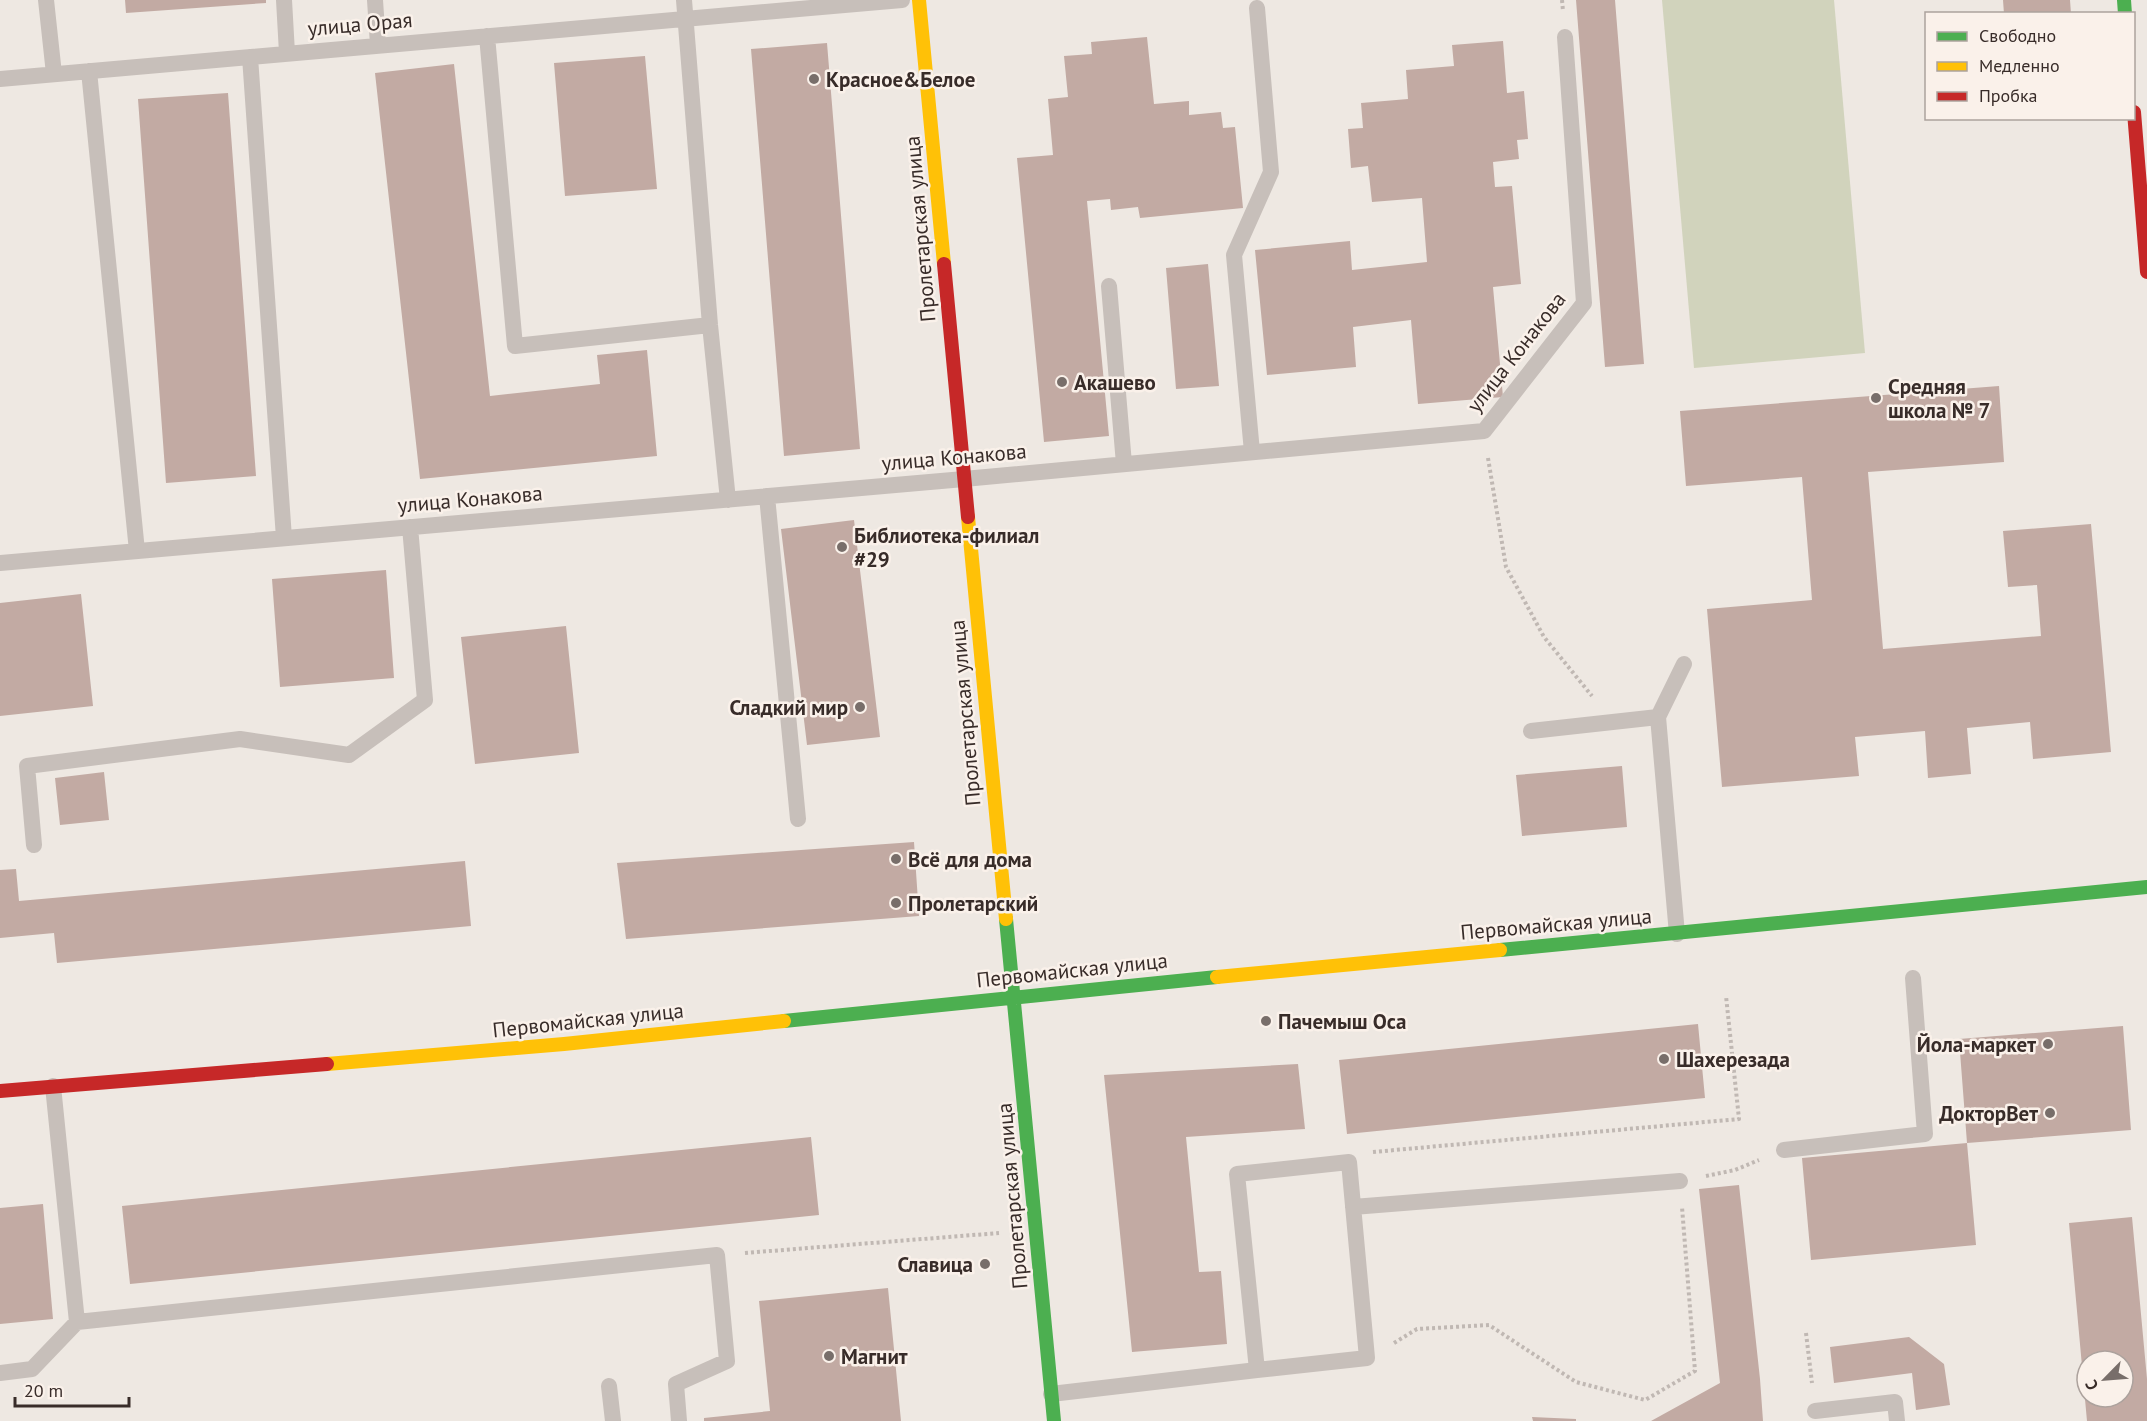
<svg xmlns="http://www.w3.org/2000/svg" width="2147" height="1421" viewBox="0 0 2147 1421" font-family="'PT Sans',sans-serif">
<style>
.green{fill:#d1d3bc}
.building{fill:#c2aaa3;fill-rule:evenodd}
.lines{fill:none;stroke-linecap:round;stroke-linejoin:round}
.path{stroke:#c0b8b3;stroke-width:4;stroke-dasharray:3 3;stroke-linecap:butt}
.lane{stroke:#c7bfba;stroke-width:16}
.fast{stroke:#4caf50;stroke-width:14}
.slow{stroke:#ffc107;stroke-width:14}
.jam{stroke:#c62828;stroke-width:14}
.poi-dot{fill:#786e6a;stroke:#faf1ea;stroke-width:2}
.labels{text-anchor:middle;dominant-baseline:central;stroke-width:5;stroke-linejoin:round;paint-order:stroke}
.street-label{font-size:21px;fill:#382c29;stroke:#faf1ea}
.poi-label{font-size:21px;font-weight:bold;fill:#382c29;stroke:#faf1ea;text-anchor:start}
</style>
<rect width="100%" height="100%" fill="#eee8e2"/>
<path class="green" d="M1662,0H1834L1865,353L1694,368Z"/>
<path class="building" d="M125,0H266V3L126,13Z
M1576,0H1615L1644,364L1605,367Z
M2003,0H2070L2071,14H2004Z
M1147,37L1154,104L1189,101V115L1221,112L1223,128L1235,127L1243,208L1140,218L1138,207L1111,210L1110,199L1087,201L1109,436L1044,442L1017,158L1053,155L1048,99L1068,97L1064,56L1092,54L1091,42Z
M1503,41L1507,93L1524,91L1528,139L1517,140L1519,159L1493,162L1495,187L1512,186L1521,284L1493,287L1503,397L1418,404L1411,320L1353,327L1356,367L1267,375L1255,250L1350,241L1352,270L1427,262L1422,198L1372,202L1368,166L1351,168L1348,129L1363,128L1361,103L1408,99L1406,70L1454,66L1452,45Z
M827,43L860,449L784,456L751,49Z
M645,56L657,189L565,196L554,63Z
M454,64L490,396L600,384L597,355L647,350L657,456L420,479L375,73Z
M228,93L256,476L166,483L138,99Z
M1208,264L1219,386L1176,389L1166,268Z
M1999,386L2004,462L1868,472L1883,649L2041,636L2037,585L2008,587L2003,531L2091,524L2111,752L2033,759L2030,722L1967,728L1971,774L1928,778L1925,731L1855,737L1859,776L1722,787L1707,609L1812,600L1802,477L1686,486L1680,411Z
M854,520L880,737L807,745L781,529Z
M386,570L394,678L280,687L272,579Z
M81,594L93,706L0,716V603Z
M566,626L579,753L475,764L461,637Z
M1622,766L1627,827L1522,836L1516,775Z
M104,772L109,820L60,825L55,778Z
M914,842L919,916L626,939L617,863Z
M465,861L471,926L57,963L54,933L0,938V870L16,869L19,901Z
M1698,1024L1705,1098L1347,1134L1339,1060Z
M2123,1026L2131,1130L1967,1143L1976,1245L1811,1260L1802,1158L1967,1143L1959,1039Z
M1298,1064L1305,1129L1186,1137L1199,1272L1221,1271L1227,1344L1132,1352L1104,1075Z
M811,1137L819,1215L130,1284L122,1206Z
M1739,1185L1760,1379L1763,1421H1651L1720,1383L1699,1189Z
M43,1204L53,1319L0,1324V1208Z
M2132,1217L2147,1379V1421H2087L2069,1223ZM2087,1361H2123V1397H2087Z
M888,1288L901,1421H704V1418L770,1411L759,1301Z
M1909,1337L1944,1364L1950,1405L1916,1410L1912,1373L1834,1383L1830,1347Z
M1532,1417L1576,1419V1421H1533Z"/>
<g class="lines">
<path class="path" d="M1562,0L1563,11
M1488,458L1506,567L1544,637L1592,696
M1373,1152L1739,1119L1726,996
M1706,1176L1735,1170L1759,1160
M745,1253L999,1233
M1806,1333L1812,1383
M1394,1343L1417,1329L1489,1325L1576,1382L1645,1400L1695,1371L1682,1207"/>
<path class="lane" d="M46,0L54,74
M284,0L287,53
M375,0L378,45
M684,0L710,325L728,500
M487,36L515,346L710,325
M250,57L284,538
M89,71L137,551
M0,79L902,0
M1109,286L1124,464
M1252,452L1234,255L1271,172L1257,8
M767,496L798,819
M0,563L964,479L1484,431L1584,303L1565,37
M1531,731L1658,717
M34,845L27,766L240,739L349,755L425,700L410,527
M1677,934L1658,717L1684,664
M53,1086L77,1322
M1784,1150L1925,1134L1913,978
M1353,1207L1680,1181
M0,1373L32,1369L77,1322L717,1255L727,1361L676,1384L679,1421
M609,1386L613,1421
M1051,1394L1257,1370L1237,1174L1349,1162L1367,1358L1257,1370
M1815,1411L1895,1402L1897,1421"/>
<path class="fast" d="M2124,0L2125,14
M1006,919L1054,1421
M1500,950L2147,887
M784,1021L1217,977"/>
<path class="slow" d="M919,0L944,264
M968,517L1006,919
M1217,977L1500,950
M327,1064L564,1044L784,1021"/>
<path class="jam" d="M2134,112L2147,272
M944,264L968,517
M0,1091L327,1064"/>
</g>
<g class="poi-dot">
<circle cx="814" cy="79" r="6"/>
<circle cx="1062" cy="382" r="6"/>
<circle cx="1876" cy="398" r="6"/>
<circle cx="842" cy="547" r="6"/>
<circle cx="860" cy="707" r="6"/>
<circle cx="896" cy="859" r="6"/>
<circle cx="896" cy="903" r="6"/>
<circle cx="1266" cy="1021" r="6"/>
<circle cx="2048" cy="1044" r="6"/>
<circle cx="1664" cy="1059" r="6"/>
<circle cx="2050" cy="1113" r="6"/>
<circle cx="985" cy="1264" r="6"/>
<circle cx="829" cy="1356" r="6"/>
</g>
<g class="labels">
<g class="street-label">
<text transform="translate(360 24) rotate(-5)">улица Орая</text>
<text transform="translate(920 229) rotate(-95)">Пролетарская улица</text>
<text transform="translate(1516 352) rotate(-52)">улица Конакова</text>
<text transform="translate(954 457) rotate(-5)">улица Конакова</text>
<text transform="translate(470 499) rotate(-5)">улица Конакова</text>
<text transform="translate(965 713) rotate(-95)">Пролетарская улица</text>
<text transform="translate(1556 924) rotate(-5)">Первомайская улица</text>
<text transform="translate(1072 970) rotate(-6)">Первомайская улица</text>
<text transform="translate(588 1020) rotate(-6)">Первомайская улица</text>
<text transform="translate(1012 1196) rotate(-95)">Пролетарская улица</text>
</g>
<g class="poi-label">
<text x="826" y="79">Красное&amp;Белое</text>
<text x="1074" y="382">Акашево</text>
<text x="1888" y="386">Средняя<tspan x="1888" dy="24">школа № 7</tspan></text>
<text x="854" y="535">Библиотека-филиал<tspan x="854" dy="24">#29</tspan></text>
<text x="848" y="707" text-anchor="end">Сладкий мир</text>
<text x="908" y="859">Всё для дома</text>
<text x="908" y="903">Пролетарский</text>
<text x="1278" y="1021">Пачемыш Оса</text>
<text x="2036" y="1044" text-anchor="end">Йола-маркет</text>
<text x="1676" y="1059">Шахерезада</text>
<text x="2038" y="1113" text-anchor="end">ДокторВет</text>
<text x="973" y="1264" text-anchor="end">Славица</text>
<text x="841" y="1356">Магнит</text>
</g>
</g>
<rect x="1925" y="12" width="210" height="108" fill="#faf1ea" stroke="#aca29d" stroke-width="1.5"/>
<rect x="1937" y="32" width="30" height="9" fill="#4caf50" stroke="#aca29d" stroke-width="1.5"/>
<text x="1979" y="42" font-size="18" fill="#382c29">Свободно</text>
<rect x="1937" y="62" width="30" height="9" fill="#ffc107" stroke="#aca29d" stroke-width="1.5"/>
<text x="1979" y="72" font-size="18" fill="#382c29">Медленно</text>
<rect x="1937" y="92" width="30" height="9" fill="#c62828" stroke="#aca29d" stroke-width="1.5"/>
<text x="1979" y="102" font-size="18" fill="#382c29">Пробка</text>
<g transform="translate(2105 1379) rotate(245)"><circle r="28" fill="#faf1ea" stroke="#aca29d" stroke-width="1.5"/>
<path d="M0-4.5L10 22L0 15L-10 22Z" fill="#786e6a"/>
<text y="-9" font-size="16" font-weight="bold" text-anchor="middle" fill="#382c29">С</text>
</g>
<path d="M15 1397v9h114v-9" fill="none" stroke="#382c29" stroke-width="3"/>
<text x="24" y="1397" font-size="18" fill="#382c29" stroke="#faf1ea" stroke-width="4.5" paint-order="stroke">20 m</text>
</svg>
